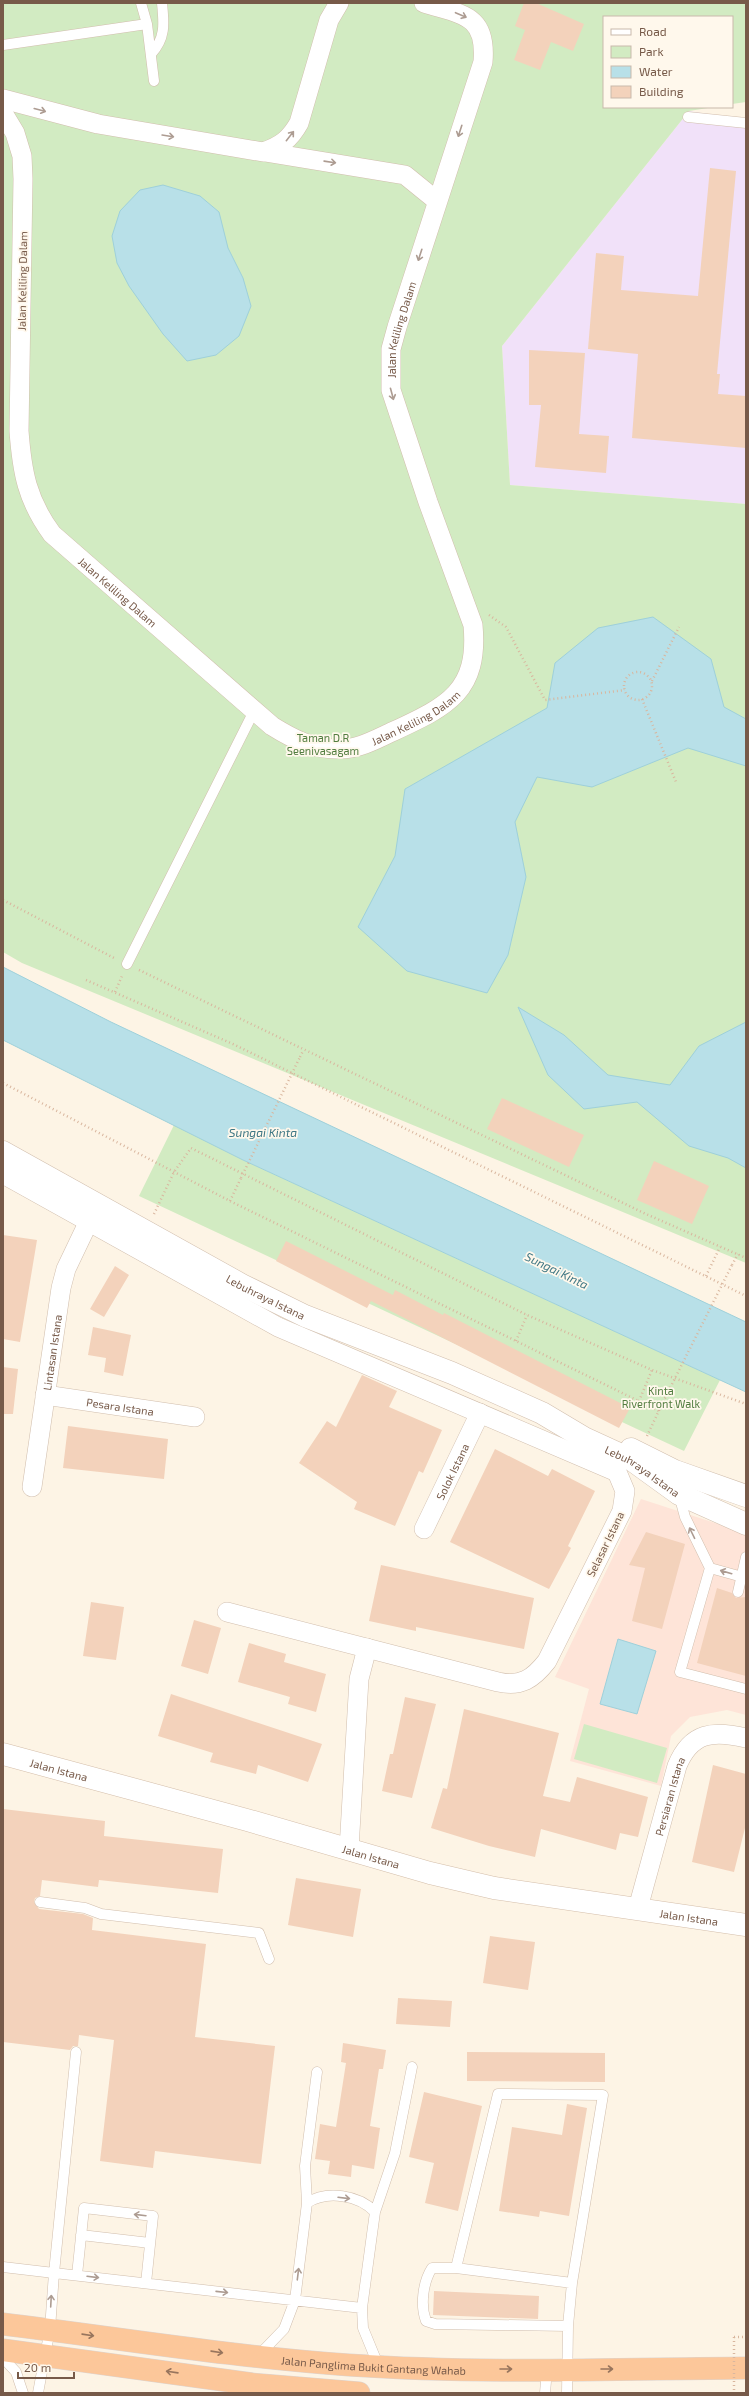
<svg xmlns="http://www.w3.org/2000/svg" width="749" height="2396" viewBox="0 0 749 2396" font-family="'Exo 2',sans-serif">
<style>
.commercial{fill:#fee4d8}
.education{fill:#f1e1f9}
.green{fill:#d2ebc2}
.water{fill:#b8e0e8;stroke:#9ed0da}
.building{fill:#f3d2bb}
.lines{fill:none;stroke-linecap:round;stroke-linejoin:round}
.service-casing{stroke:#d1bead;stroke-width:11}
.minor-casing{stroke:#d1bead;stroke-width:20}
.tertiary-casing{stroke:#d1bead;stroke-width:23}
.secondary-casing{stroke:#d4beaa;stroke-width:23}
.trunk-casing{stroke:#dcd4d0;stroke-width:23}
.path{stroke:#d9b69e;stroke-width:2.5;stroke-dasharray:1 3;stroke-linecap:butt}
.service{stroke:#fff;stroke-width:10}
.minor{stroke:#fff;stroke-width:19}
.tertiary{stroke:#fff;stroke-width:22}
.secondary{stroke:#fff;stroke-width:22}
.trunk{stroke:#fcc79a;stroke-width:22}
.path-bridge{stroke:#d9b69e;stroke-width:2.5;stroke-dasharray:1 3;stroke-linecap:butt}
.oneway{stroke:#ad9c92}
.oneway2{stroke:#98755d}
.labels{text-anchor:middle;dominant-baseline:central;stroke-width:3.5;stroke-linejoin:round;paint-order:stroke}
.street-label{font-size:11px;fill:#775a49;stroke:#fff8ec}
.park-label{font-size:11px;fill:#527d40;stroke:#fff8ec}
.water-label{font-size:12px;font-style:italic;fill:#3f7784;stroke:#fff8ec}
</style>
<rect width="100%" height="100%" fill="#fdf4e5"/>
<path class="commercial" d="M641,1499L746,1533V1715L727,1710L690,1717L671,1736L661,1786L570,1761L589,1689L555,1677Z"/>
<path class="education" d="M689,111L746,120V504L510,485L502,346Z"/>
<path class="green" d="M3,3H746V102L732,104V17H604V107H714L689,111L502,346L510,485L746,504V1263L22,963L3,952Z
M174,1125L243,1160L720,1380L684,1451L139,1196Z
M584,1724L667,1748L657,1783L574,1759Z"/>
<path class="water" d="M163,185L200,196L219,212L228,248L243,278L251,306L239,336L216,355L187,361L163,334L129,286L117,263L112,236L120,211L140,190Z
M653,617L711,659L724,707L746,719V766L688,748L592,787L537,777L515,822L526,877L508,955L487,993L407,971L358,927L395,856L405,789L547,708L555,663L598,628Z
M3,967L111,1022L746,1322V1392L243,1160L3,1040Z
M518,1007L564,1035L608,1075L670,1085L699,1046L746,1022V1168L728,1158L689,1146L637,1102L584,1109L548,1075Z
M618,1639L656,1651L637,1714L600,1704Z"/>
<path class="building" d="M524,3H536L584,24L573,51L551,42L540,70L514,60L525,30L515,26Z
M710,168L736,171L717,374H720L718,394L746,396V448L632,438L638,354L588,349L596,253L624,256L621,290L698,296Z
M529,350L585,353L579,434L609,436L606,473L535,467L541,405H529Z
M502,1098L584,1135L569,1167L487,1129Z
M654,1161L709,1186L692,1224L637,1200Z
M3,1235L37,1240L20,1342L3,1339Z
M286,1241L393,1295L395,1290L443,1315L444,1313L630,1408L619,1428L371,1301L367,1308L276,1261Z
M115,1266L129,1275L104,1317L90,1309Z
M93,1327L131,1335L123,1376L104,1372L106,1358L88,1355Z
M3,1367L18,1369L13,1414H3Z
M362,1375L397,1391L389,1407L442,1430L423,1473L419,1471L395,1526L354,1509L357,1502L299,1463L327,1421L336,1427Z
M68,1426L168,1439L164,1479L63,1468Z
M495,1449L548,1476L552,1469L595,1491L568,1546L571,1548L549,1589L450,1542Z
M646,1532L685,1544L662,1629L632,1621L645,1568L629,1565Z
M381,1565L534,1598L524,1649L416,1627V1631L369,1621Z
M717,1588L732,1593L736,1598L746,1597V1676L697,1663Z
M91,1602L124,1607L116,1660L83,1656Z
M194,1620L221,1628L208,1674L181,1666Z
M249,1643L286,1654L284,1662L326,1674L316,1712L288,1704L290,1697L238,1682Z
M171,1694L322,1744L308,1782L258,1765L256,1774L210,1762L213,1753L158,1736Z
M405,1697L436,1704L412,1798L382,1791L390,1754H393Z
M464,1709L559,1733L543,1796L570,1802L577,1777L648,1797L638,1837L620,1833L616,1850L541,1829L535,1857L489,1846L431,1828L443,1788L447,1789Z
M713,1765L746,1774V1824L734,1872L692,1862Z
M3,1809L105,1821L104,1836L223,1849L218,1893L99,1880L98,1887L42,1880L40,1896L35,1898L34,1902L39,1909L83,1914L93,1918L92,1930L206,1944L195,2037L275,2046L261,2164L155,2151L153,2168L100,2161L114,2040L79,2035L78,2046H73L70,2050L3,2042Z
M296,1878L361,1889L353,1937L288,1925Z
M490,1936L535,1942L528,1990L483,1983Z
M398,1998L452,2001L450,2027L396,2024Z
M343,2043L386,2050L383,2069H379L370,2126L380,2128L374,2169L352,2165L351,2177L328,2174L330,2161L315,2159L320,2124L336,2127L346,2063L341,2062Z
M467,2052L605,2053V2082L467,2081Z
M424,2092L482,2106L458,2211L425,2203L434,2163L409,2157Z
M567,2104L587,2108L569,2216L540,2211L539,2217L499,2211L512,2127L562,2135Z
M434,2291L539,2296L538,2319L433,2315Z"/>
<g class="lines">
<g class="service-casing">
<path id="service" d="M141,3L147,24L154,81
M3,45L147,24
M151,54C166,38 164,23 162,3
M688,117L746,123
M127,964L254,711
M679,1495L685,1517L710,1568L680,1672L746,1689
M710,1568L746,1578
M738,1592L746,1557
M40,1902L85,1908L101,1914L259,1933L269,1959
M307,2203C327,2190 359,2195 375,2212L362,2308L363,2328L379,2367
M375,2212L395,2153L412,2067
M81,2235L150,2243
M3,2267L54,2273L76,2052
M456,2268L498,2094L603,2095L572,2283L568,2326L567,2393
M77,2275L84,2208L153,2216L146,2283
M568,2326L435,2324L426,2321C420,2305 423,2282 432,2268H456L572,2283
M258,2356L284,2329L295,2300L307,2203L305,2166L317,2072
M3,2358L16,2372L23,2393
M38,2393L50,2329L54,2273L362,2308
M545,2393L547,2369"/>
</g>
<g class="minor-casing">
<g id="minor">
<path d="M3,99L98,124L263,152C281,146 290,139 299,123L329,20L339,3"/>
<path id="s1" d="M3,113L15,133L22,156L23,179L19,431C22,472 27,500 52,534L272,726C293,739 312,749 337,749C358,750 376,739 394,731C448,706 479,691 473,625L428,502L391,390V349L397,327L483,62C487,14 462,15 424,3"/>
<path d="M265,152L405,175L437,201"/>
<path d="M3,1174L278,1327L617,1472L625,1491L622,1511L547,1661C533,1679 521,1687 498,1682L227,1612"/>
<path id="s2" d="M45,1395L195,1417"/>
<path id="s3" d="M32,1487L61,1288L66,1269L88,1223"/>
<path id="s4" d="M424,1529L480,1413"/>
<path d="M349,1849L359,1679L367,1648"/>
<path id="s5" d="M638,1908L677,1766C691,1732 713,1730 746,1738"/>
</g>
</g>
<g class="tertiary-casing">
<g id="tertiary">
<path id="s6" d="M3,1152L242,1285L305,1316L452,1373L542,1413L584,1438L632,1460L679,1494L746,1524"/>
<path d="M631,1449L675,1471L746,1496"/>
</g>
</g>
<g class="secondary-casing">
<g id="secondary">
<path id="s7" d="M3,1754L247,1820L430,1873L494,1888L746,1925"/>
</g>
</g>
<g class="trunk-casing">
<g id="trunk">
<path id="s8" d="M3,2324C118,2338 233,2357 349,2365C481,2374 614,2369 746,2368"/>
<path d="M3,2350L252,2384L359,2393"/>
</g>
</g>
<path class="path" d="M489,615L506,627L545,700L625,690
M624 686a14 14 0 1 1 28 0a14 14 0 1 1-28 0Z
M652,681L679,627
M642,699L676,782
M3,900L114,958
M139,970L646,1214L746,1258
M86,980L233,1044L746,1296
M115,992L122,976
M300,1057L303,1051
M3,1083L230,1201L659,1411
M230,1201L241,1178
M154,1214L174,1172L191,1148L527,1315L652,1370L746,1404
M732,1265L738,1254
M706,1276L720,1247
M516,1341L527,1315
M639,1401L652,1370
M647,1436L663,1402
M734,2337H746"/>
<use href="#service" class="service"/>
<use href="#minor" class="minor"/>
<use href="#tertiary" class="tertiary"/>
<use href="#secondary" class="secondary"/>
<use href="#trunk" class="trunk"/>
<path class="path-bridge" d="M241,1178L300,1057
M663,1402L732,1265
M734,2337V2393"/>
</g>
<defs><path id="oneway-shaft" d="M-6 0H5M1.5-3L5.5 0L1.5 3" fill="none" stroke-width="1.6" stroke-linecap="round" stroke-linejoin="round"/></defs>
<g class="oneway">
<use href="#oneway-shaft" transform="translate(461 15) rotate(23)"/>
<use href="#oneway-shaft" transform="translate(40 110) rotate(15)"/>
<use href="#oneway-shaft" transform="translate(460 131) rotate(108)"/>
<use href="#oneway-shaft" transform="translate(168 136) rotate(9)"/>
<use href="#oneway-shaft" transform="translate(290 136) rotate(-52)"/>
<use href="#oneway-shaft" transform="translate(330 162) rotate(8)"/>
<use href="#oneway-shaft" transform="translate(420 255) rotate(108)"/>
<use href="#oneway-shaft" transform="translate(392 394) rotate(75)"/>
<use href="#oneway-shaft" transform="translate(692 1533) rotate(-116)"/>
<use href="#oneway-shaft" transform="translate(726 1572) rotate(-164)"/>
<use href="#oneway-shaft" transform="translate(344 2198) rotate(7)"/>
<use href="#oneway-shaft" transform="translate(140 2215) rotate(-173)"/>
<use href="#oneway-shaft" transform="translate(298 2274) rotate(-83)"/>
<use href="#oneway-shaft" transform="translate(93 2277) rotate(7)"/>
<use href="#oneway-shaft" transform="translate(222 2292) rotate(6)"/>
<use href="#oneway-shaft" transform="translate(51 2301) rotate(-87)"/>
</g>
<g class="oneway2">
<use href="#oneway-shaft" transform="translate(88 2335) rotate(8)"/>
<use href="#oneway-shaft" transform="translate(217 2352) rotate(8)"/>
<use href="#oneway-shaft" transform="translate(506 2369)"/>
<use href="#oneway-shaft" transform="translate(607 2369)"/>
<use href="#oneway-shaft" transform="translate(172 2372) rotate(-172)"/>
</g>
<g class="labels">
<g class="street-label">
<text transform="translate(22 281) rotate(-89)">Jalan Keliling Dalam</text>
<text stroke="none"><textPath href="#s1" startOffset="1311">Jalan Keliling Dalam</textPath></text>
<text stroke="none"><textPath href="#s1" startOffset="520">Jalan Keliling Dalam</textPath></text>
<text stroke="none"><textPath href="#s1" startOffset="880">Jalan Keliling Dalam</textPath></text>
<text stroke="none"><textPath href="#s6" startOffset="300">Lebuhraya Istana</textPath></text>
<text stroke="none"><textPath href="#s3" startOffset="136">Lintasan Istana</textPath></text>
<text stroke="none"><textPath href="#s2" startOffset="76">Pesara Istana</textPath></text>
<text stroke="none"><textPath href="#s4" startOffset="64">Solok Istana</textPath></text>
<text stroke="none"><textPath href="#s6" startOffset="716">Lebuhraya Istana</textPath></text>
<text transform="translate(605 1544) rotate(-64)">Selasar Istana</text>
<text stroke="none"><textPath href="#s7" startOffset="58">Jalan Istana</textPath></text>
<text stroke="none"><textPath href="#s5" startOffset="116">Persiaran Istana</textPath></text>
<text stroke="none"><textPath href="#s7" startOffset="382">Jalan Istana</textPath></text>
<text stroke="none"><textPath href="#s7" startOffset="706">Jalan Istana</textPath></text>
<text stroke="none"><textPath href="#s8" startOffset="373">Jalan Panglima Bukit Gantang Wahab</textPath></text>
</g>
<g class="park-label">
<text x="323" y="737">Taman D.R<tspan x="323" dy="13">Seenivasagam</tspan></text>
<text x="661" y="1390">Kinta<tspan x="661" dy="13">Riverfront Walk</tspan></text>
</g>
<g class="water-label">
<text x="263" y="1132">Sungai Kinta</text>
<text transform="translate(557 1270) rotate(26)">Sungai Kinta</text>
</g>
</g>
<rect width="749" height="2396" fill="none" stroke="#775a49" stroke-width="8"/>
<rect x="603" y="16" width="130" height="92" fill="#fff8ec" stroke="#c9b9ab"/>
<rect x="611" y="29" width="20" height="6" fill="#ffffff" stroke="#c9b9ab"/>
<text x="639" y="36" font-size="12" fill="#775a49">Road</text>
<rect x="611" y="46" width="20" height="12" fill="#d2ebc2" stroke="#c9b9ab"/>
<text x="639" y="56" font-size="12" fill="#775a49">Park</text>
<rect x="611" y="66" width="20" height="12" fill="#b8e0e8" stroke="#c9b9ab"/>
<text x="639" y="76" font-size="12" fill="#775a49">Water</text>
<rect x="611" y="86" width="20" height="12" fill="#f3d2bb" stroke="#c9b9ab"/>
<text x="639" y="96" font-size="12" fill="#775a49">Building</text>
<path d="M18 2372v6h56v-6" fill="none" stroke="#775a49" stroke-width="2"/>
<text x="24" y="2372" font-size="12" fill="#775a49" stroke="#fff8ec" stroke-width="3" paint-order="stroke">20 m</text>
</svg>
